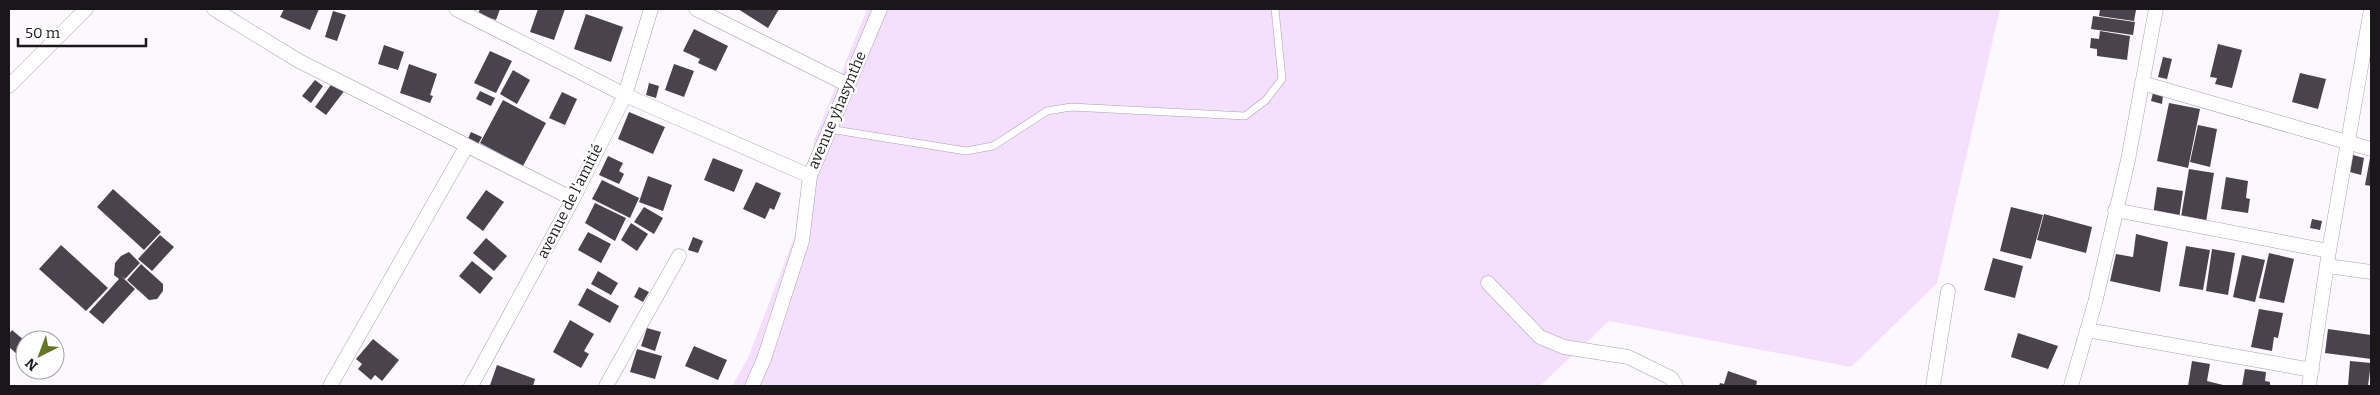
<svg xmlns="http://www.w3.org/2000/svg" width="2380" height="395" viewBox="0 0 2380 395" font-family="Bitter,serif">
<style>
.green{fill:#f5dffe}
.building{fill:#4a434d}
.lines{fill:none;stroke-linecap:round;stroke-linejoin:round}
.lane-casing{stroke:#aaa2ad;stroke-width:8}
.street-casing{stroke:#aaa2ad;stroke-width:15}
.lane{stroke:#fff;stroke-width:7}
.street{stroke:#fff;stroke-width:14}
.labels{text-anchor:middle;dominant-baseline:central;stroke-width:5;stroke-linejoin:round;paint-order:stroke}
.street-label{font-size:15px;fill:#1a171b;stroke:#fff}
</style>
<rect width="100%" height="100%" fill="#fcf9fe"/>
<path class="green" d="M867,9H2000L1937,283L1851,367L1609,321L1540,386H732L748,358L810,196L814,140Z"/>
<path class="building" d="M284,9H319L310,30L280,17Z
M480,9H500L496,20L478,14Z
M538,9H565L554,40L530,32Z
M738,9H779L768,28Z
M2100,9L2136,10L2134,21L2099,16Z
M333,11L346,15L337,41L325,37Z
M586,14L623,27L611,62L574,49Z
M2093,16L2135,22L2133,35L2091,29Z
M694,29L728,46L716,71L698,63L700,59L683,51Z
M2100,31L2130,36L2127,60L2097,56V49L2090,48L2091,38L2099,39Z
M2218,44L2242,50L2232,88L2215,84L2217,78L2210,77Z
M384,45L404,52L398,70L378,64Z
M490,51L512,61L496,93L474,83Z
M2163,57L2172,59L2167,79L2158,77Z
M409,64L437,74L430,95L433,96L430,103L400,93Z
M674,64L694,71L684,97L665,90Z
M513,70L530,80L517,104L500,94Z
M2300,73L2326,79L2318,109L2292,102Z
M315,80L323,86L311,103L302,96Z
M333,82L345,90L326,115L315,107Z
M649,83L659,86L656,98L646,95Z
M480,91L495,98L491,106L476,99Z
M562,92L577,99L565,125L549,118Z
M2153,93L2163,96L2162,104L2151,101Z
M503,100L546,123L523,166L480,143Z
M2169,103L2200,109L2188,168L2157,161Z
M629,112L665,127L653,154L618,139Z
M2198,125L2217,129L2210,167L2190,162Z
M471,132L482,137L477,146L467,141Z
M2353,155L2364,158L2361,175L2350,172Z
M608,156L623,163L619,171L624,174L619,184L599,175Z
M713,158L743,170L734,192L704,180Z
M2370,158H2371V186L2365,185Z
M2189,169L2214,173L2206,222L2181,217Z
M648,176L672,185L663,211L639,202Z
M2226,177L2248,181L2246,198L2250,199L2248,213L2221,209Z
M602,180L639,198L630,218L592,199Z
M756,182L781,193L774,210L770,208L765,219L743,209Z
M2157,187L2183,191L2179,219L2153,215Z
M113,189L161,232L144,250L97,207Z
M486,190L504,202L483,231L466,218Z
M595,203L626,218L615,241L585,223Z
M644,207L663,218L654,234L634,222Z
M2011,207L2043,215L2031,259L2000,251Z
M2044,214L2092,227L2086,253L2037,240Z
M2312,219L2322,221L2320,230L2310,228Z
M631,223L648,234L637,251L621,240Z
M588,232L611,244L601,263L578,250Z
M2136,234L2168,242L2160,292L2110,281L2116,254L2133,257Z
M160,235L174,247L152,271L138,259Z
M693,237L703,241L698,253L688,250Z
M486,238L507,256L494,271L473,253Z
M61,245L108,288L86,311L39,269Z
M2186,246L2210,250L2203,290L2179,286Z
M2212,249L2235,253L2228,295L2206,291Z
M129,252L140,263L125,279L121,276L135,289L103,324L89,312L119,279L114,275L115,263L121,256Z
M2269,253L2294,259L2284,303L2259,298Z
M2242,255L2265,260L2255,302L2233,297Z
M1993,258L2023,266L2015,298L1984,290Z
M472,261L493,278L480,294L459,276Z
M141,264L163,284V291L157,299L149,300L127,280Z
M598,271L618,283L611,295L591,284Z
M639,287L649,292L643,302L634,297Z
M587,288L619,306L610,323L578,305Z
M2259,309L2283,313L2278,338L2274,337L2272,351L2251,347Z
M570,320L594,334L584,351L589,354L581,368L553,352Z
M647,328L661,332L655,351L641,346Z
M2328,329L2371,335V359L2325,353Z
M12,330L25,341V349L19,356L9,347V334Z
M2018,333L2058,346L2048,369L2011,357Z
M373,339L399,360L382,381L375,375L371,380L358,369L362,364L356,359Z
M694,346L727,360L718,380L685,366Z
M637,349L662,356L655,379L630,372Z
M2192,361L2210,364L2207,381L2227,386H2188Z
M2350,361L2371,363L2368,386H2348Z
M497,365L535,379L533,386L490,385Z
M2245,369L2266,372L2265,381L2270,382V386H2242Z
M1728,371L1757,381L1756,386H1719L1720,383L1724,384Z"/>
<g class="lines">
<g class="lane-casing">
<path id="lane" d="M829,129L966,151L993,146L1047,111L1071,107L1245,116L1266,100L1282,79L1275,9"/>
</g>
<g class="street-casing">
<path id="street" d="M214,9L299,61L573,199
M456,9L625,95L810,176
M696,9L848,85
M2142,83L2371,149
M9,86L86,9
M2115,210L2329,251
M2327,266L2371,272
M1488,283L1540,337L1564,347L1628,357L1671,378L1676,386
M2087,330L2312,370
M330,386L466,147
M471,386L573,199L625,95L651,9
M606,386L679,256
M752,386L764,359L802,241L810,176L880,9
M1933,386L1948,291
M2071,386L2095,303L2128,160L2156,9
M2309,386L2329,251L2371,9"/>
</g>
<use href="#lane" class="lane"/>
<use href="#street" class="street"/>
</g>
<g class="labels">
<g class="street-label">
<text transform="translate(837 110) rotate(-67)">avenue yhasynthe</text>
<text transform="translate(570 201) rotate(-63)">avenue de l'amitié</text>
</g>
</g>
<rect width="2380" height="395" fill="none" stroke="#1a171b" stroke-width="20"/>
<g transform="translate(40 355) rotate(222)"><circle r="24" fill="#ffffff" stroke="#a3a2a4"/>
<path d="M0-4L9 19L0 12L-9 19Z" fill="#647523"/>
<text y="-8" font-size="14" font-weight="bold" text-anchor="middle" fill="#1a171b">N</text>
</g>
<path d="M18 38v8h128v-8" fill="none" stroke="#1a171b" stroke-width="2.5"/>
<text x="25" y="38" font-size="15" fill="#1a171b" stroke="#ffffff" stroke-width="4" paint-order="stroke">50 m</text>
</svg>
